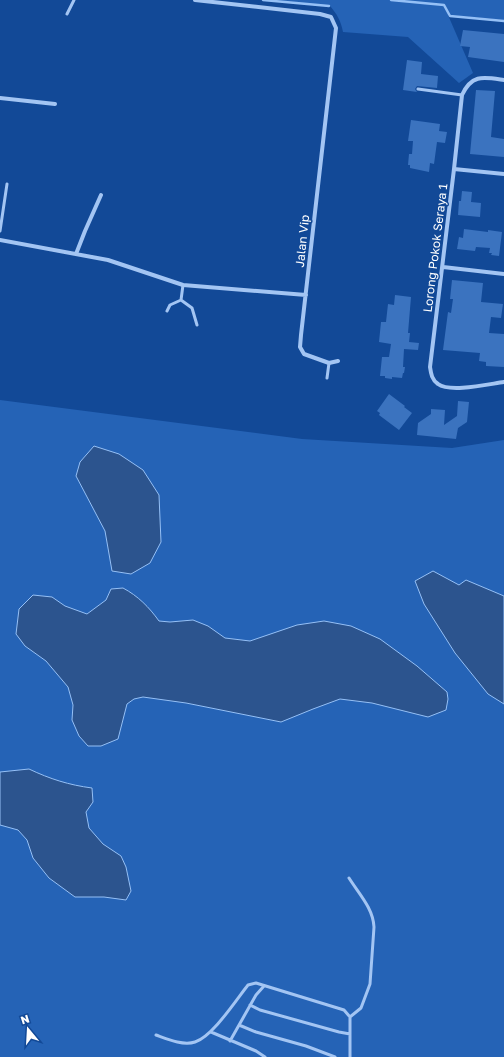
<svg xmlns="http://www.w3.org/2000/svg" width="504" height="1057" viewBox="0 0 504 1057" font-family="'Golos Text',sans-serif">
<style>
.green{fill:#2563b6}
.water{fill:#2c548e;stroke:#95c0f6}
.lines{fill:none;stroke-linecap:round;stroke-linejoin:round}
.stream{stroke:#95c0f6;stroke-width:2.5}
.building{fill:#3b73bf}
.lane{stroke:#a3c5f3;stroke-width:3}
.street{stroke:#a3c5f3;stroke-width:4}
.labels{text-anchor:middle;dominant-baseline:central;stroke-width:3;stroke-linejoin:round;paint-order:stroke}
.street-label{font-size:12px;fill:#fff;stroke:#124997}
</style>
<rect width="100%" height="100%" fill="#124997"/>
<path class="green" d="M270,0H504V20L448,15L473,73L459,83L408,37L343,32C341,21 337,14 330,6Z
M0,400L302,439L452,448L504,440V1057H0Z"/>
<path class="water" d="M94,446L119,454L143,470L159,495L161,542L150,563L131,574L112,571L105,531L76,476L80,462Z
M433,571L459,585L466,580L504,596V704L488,694L455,653L424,604L415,581Z
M123,588C138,596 149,607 159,621L170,622L193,620L208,626L225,638L250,641L297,625L324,621L351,626L380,639L417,666L447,692L448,699L446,710L428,717L372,703L340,699L313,709L281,722L186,703L143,697L134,699L127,704L118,739L101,746H88L79,736L72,720L73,705L68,687L46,661L25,646L16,634L19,609L33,595L52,597L65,606L87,614L106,600L111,589Z
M29,769C50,779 69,785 92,788L93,802L86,812L89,828L103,844L121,856L126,867L131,891L126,900L104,897H75L49,878L33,858L27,840L18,830L0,825V772Z"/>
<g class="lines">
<path class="stream" d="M263,0L329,6
M391,0L444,5L450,16L504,21"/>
</g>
<path class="building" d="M463,30L504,34V62L468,57L470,47L460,46Z
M407,60L422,62L421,74L438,76L437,88L417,86L415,89L417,92L403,90Z
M476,90L495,91L491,137L504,139V157L470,154Z
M411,120L440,124L439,131L447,132L445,143L437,142L434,164L430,163L429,172L410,168V165H408L409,154H412L413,141H408Z
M462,191L472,192L471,202L481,203L480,217L458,215L459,201H461Z
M464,229L488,232V230L502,232L499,256L491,255L492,253H489L490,248L476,247L475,251L457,249L459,237L463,238Z
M452,280L483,283L481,302L503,304L501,318L491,317L489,333L504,334V367L486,366V362L479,361L480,353L443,350L448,312L451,313L453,299H450Z
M395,295L411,297L408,333H410L409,342L419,343L418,350L404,349L403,367H405L404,373H403L402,378L392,377V379L385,378V376H380L382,357H389L391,344L379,342L381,322H386L388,304L394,305Z
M389,394L405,406L404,407L412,413L399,430L379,415L380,413L377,411Z
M458,401L469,402L467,422L458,428L456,439L417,435L418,423L431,414V409L445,410L444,425L457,416Z"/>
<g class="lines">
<path class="lane" d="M67,14L74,0
M418,89L462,95
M0,231L7,184
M181,300L192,308L197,325
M167,311L170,305L181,300L183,285
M327,378L329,363
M349,878C359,894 373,908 374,927L370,984L361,1008L350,1017
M250,1005L260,1010L339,1032L350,1034
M239,1025L256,1032L306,1046L335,1057
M211,1032L256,1051L265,1057
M156,1035C167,1039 183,1046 195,1042C213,1036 236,1000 248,985L256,983L344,1010L350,1017V1057
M230,1041L256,995L264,986"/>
<path class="street" d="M195,0L320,14L331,17L336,28L301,335L300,347L304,354L329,363L338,361
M504,80C483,77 472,74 462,95L454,169L430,367C431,374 432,380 438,384C450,393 489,384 504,382
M0,98L55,104
M454,169L504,174
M0,240L108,260L183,285L306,295
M76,254L85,231L101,195
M443,267L504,274"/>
</g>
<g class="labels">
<g class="street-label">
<text transform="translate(302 241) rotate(-84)">Jalan Vip</text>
<text transform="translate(435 248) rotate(-83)">Lorong Pokok Seraya 1</text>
</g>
</g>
<g transform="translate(28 1029) rotate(342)" stroke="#124997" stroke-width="3" paint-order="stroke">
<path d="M0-3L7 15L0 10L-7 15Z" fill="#ffffff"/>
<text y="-6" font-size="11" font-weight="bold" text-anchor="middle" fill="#ffffff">N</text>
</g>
</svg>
